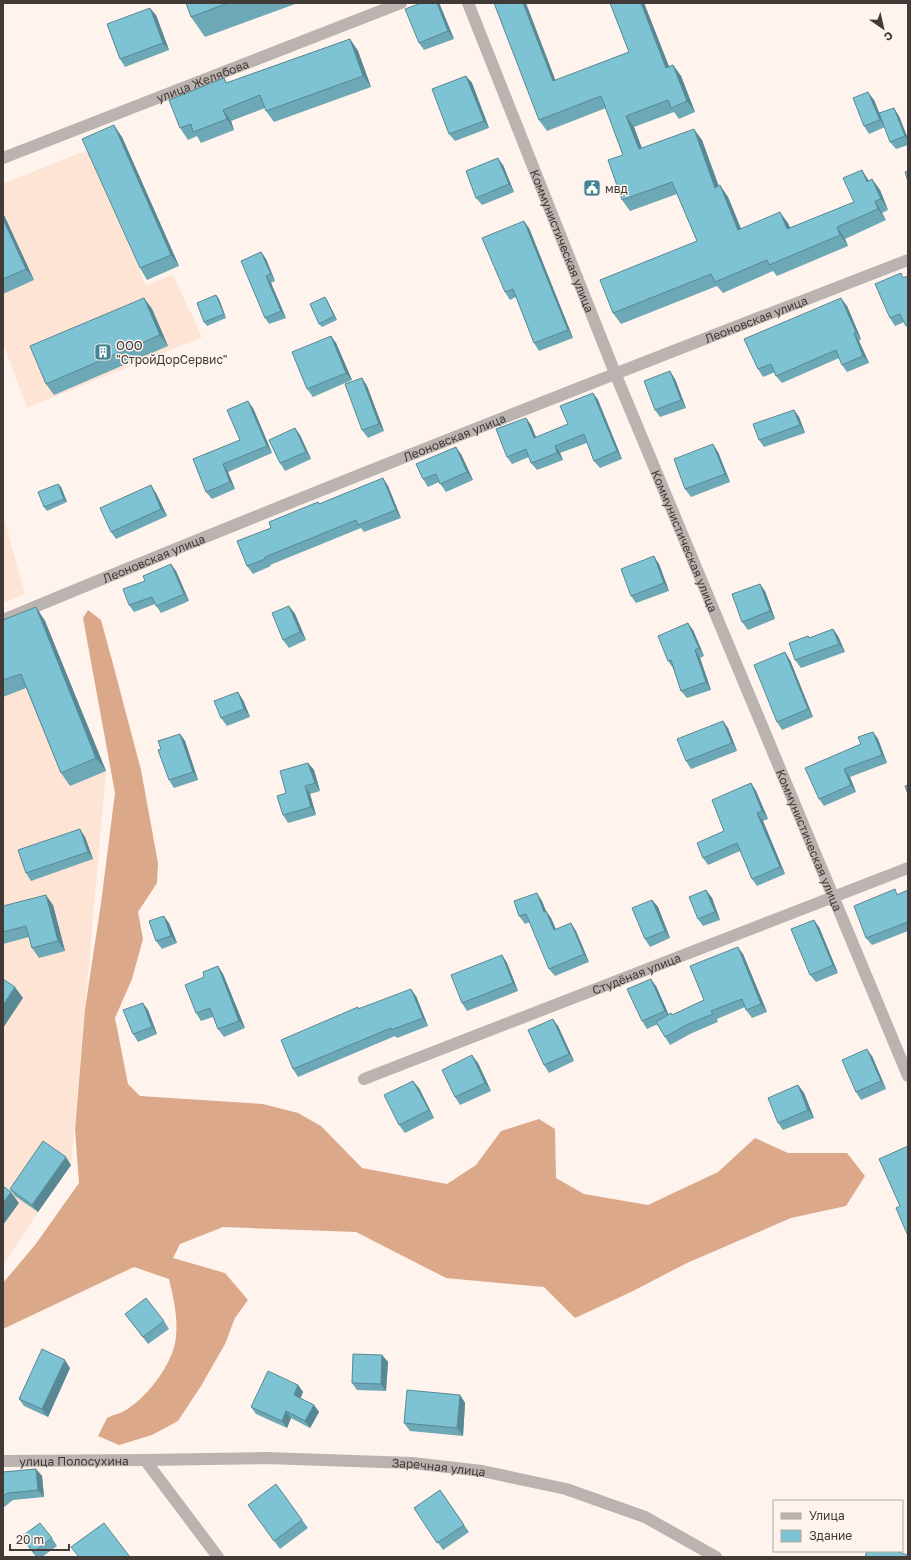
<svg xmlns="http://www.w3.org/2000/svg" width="911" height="1560" viewBox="0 0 911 1560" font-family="'Golos Text',sans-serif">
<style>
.built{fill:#fde4d5}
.forest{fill:#dba98a}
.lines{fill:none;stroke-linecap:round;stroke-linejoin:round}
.minor{stroke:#bbb3af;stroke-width:12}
.wall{fill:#6ca8b5}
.shaded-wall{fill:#588894}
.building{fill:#7ec3d3;stroke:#588894}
.labels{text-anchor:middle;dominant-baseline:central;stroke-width:3;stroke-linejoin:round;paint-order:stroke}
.street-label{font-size:12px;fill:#413a36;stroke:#fef3ed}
.poi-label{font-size:12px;fill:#413a36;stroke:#fef3ed;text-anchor:start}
</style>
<rect width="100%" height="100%" fill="#fef3ed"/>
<path class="built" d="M87,150L146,285L173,275L202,337L27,408L3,343V184Z
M3,515L25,594L3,603Z
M45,621L106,771L71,1165L38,1212L3,1266V637Z"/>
<path class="forest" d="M88,610L101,620L113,664L141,770L158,863L157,883L138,912L143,939L132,979L115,1018L128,1084L140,1096L263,1104L298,1113L321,1126L362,1168L447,1184L476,1165L501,1131L539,1119L555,1129L556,1178L584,1194L648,1205L718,1172L755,1138L788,1153H847L865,1176L846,1206L791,1218L687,1263L631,1292L575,1318L544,1287L446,1278L356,1232L223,1227L180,1244L173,1258L225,1273L248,1300L235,1318L225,1344L201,1386L178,1421L152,1435L119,1445L98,1436L107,1418C112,1415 119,1414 124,1411C145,1400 171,1366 175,1343C179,1322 174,1300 169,1279L134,1267L3,1329V1283L35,1245L79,1183L75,1130L85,1009L101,903L115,793L83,618Z"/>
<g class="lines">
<g class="minor">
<path id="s1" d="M468,3L615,373L908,1076"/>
<path id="s2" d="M3,158L401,3"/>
<path id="s3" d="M3,620C303,495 605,377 908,260"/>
<path id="s4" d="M364,1079L908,868"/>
<path d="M145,1460L218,1557"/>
<path id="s5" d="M3,1461L145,1460L266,1458L412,1463L482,1471L566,1489L645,1517L716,1557"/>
</g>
</g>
<path class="wall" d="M186,3H298L205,37L191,17Z
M421,3H439L440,5L454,39L424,50L419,43Z
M610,3H644L669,67L673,65L681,76L695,112L679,119L674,112L634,127L642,148L702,140L719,186L728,197L741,229L788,223L790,228L854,202L869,181L872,179L880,190L888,210L882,213L886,220L845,239L848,246L777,276L773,271L723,293L717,286L621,324L613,313L697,241L677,194L630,211L622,200L623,155L606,108L547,131L539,120L556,80L629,52Z
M156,15L169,50L125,67L120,59Z
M350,39L358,51L371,87L274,122L266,111L265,108L231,121L234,130L201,143L197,136L188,140L180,128L224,78L227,83Z
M466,76L472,83L489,128L455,141L449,134Z
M874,100L882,120L899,116L908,139V145L896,149L890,142L885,127L869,134L864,126Z
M122,137L179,266L147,280L140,268Z
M503,165L514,192L482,205L476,198Z
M3,213L34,280L3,294Z
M529,228L573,338L539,351L534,343L516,297L510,300L505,292Z
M261,252L266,259L275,281L271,283L286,318L269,324L265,318Z
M908,276V328L904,322L895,326L890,318L904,277Z
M144,298L152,309L168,346L54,395L46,384Z
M219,299L226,318L207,326L204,322Z
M327,300L337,320L322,327L319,324Z
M847,306L861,339L859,341L869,363L847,372L842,365L839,358L782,383L776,376L775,372L763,377L758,369Z
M331,336L336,343L352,380L313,397L307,389Z
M362,378L367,386L384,431L368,438L362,430Z
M675,379L686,408L660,417L655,410Z
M593,393L598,400L622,459L600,468L594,461L587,443L560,453L563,460L537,470L531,463L529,457L512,464L507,457L526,418L531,425L536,437L568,424Z
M253,408L272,453L228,472L235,489L212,499L206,492L193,459L240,440Z
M794,410L799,417L805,433L764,447L759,440Z
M300,435L311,459L285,471L280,463Z
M718,452L730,482L691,497L685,489Z
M461,454L473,480L446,492L439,482L428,487L423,479Z
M383,478L388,486L401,518L364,532L361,528L270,565L271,566L253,574L247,566L271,528L318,502L319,504Z
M58,484L61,487L67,502L47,511L44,507Z
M156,493L167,516L116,539L111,532Z
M659,564L669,591L636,603L631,596Z
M176,571L189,601L161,613L155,604L134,612L129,605Z
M765,591L775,619L748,630L742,622Z
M289,606L295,614L306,640L289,648L283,640Z
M36,607L45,621L106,771L70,786L61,773L26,688L3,697V620Z
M833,629L838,636L845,652L801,668L795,660L808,636L809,638Z
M693,630L704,656L700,658L711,690L687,698L681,691L673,668L668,661Z
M790,660L813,717L782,730L777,722Z
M243,700L250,717L227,726L221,718Z
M728,728L737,751L691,769L686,761Z
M873,732L878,739L887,763L850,777L856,792L824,806L819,799L861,744Z
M180,734L185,741L198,780L174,788L169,780L161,749Z
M308,763L314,770L320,791L310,794L316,815L288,823L283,815L286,793Z
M751,783L756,791L768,819L763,821L785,874L757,886L752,879L740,851L708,865L703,858L724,831Z
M85,837L93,859L31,881L26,873Z
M706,890L712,898L720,920L703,926L698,919Z
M908,890V931L872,945L866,938L898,894Z
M652,900L658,907L670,938L650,947L645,939Z
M542,901L546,911L551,918L556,929L576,931L589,962L555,976L549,969L530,922L525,924L519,916Z
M53,905L65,951L39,958L32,948L29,937L3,944V906Z
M169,923L177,943L162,949L156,941Z
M819,927L838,973L816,982L810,975Z
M743,954L767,1012L752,1018L746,1010L745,1007L717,1019L718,1022L692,1033L670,1045L665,1037L658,1024L647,1029L642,1021L656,986L669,1015H673L704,1000Z
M502,955L507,963L518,991L467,1011L462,1003Z
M218,966L223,974L245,1028L224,1037L218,1029L213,1017L201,1021L196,1013L204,977Z
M416,996L428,1026L397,1038L395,1036L298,1077L293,1069L358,1007L359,1009Z
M148,1010L157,1034L138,1042L133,1034Z
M558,1026L574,1061L549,1073L544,1065Z
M872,1056L886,1089L861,1100L856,1092Z
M478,1063L491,1091L460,1105L455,1097Z
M798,1085L804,1093L814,1118L783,1130L778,1123Z
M419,1088L434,1118L405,1133L399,1125Z
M71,1165L38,1212L15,1196L10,1189Z
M125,1314L164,1321L169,1329L148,1344Z
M382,1355L388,1362L386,1391L357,1390L352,1383Z
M70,1368L48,1417L24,1406L19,1399Z
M298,1385L303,1392L300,1398L314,1405L319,1412L310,1428L291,1418L287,1428L256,1414L251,1407Z
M460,1395L465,1403L463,1436L410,1431L404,1423Z
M36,1469L42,1476L44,1497L13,1500L3,1508V1472Z
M276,1484L308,1528L280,1549L248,1505Z
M440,1490L469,1532L443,1550L414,1508Z
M21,1537L52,1538L57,1546L42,1557H36Z"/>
<path class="shaded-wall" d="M437,3H439L440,5L454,39L448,31Z
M523,3H526L560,92L553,81Z
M641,3H644L674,79L666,68Z
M150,8L156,15L169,50L163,43Z
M350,39L358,51L371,87L363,76Z
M673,65L681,76L695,112L687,101Z
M466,76L472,83L489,128L484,121Z
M868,92L874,100L885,127L880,120Z
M894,108L899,116L908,139V141L905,136Z
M223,110L231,121L234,130L227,119Z
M626,116L634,127L646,160L639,149Z
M114,125L122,137L179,266L171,255Z
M694,129L702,140L723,199L715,188Z
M498,158L503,165L514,192L509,184Z
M862,170L869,181L867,182Z
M872,179L880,190L888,210L881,199Z
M720,185L728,197L746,241L738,230Z
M875,201L882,213L886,220L878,209Z
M780,212L788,223L795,240L787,229Z
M3,213L34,280L26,269L3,219Z
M524,221L529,228L573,338L568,330Z
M837,227L845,239L848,246L840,235Z
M261,252L266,259L275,281L271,274Z
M266,276L271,283L286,318L281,311Z
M216,295L219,299L226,318L224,314Z
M325,297L327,300L337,320L334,316Z
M144,298L152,309L168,346L160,335Z
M841,298L847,306L861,339L856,332Z
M854,333L859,341L869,363L863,356Z
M331,336L336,343L352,380L346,373Z
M670,371L675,379L686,408L681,400Z
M362,378L367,386L384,431L379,424Z
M593,393L598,400L622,459L617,451Z
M248,401L253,408L272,453L267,446Z
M794,410L799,417L805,433L800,425Z
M526,418L531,425L539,445L534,438Z
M295,428L300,435L311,459L306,452Z
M713,444L718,452L730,482L725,474Z
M555,446L560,453L563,460L557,453Z
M456,447L461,454L473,480L467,472Z
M223,464L228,472L235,489L230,482Z
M383,478L388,486L401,518L396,510Z
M58,484L61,487L67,502L64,499Z
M151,485L156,493L167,516L161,509Z
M654,556L659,564L669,591L664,583Z
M171,564L176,571L189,601L184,594Z
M760,584L765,591L775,619L770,611Z
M289,606L295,614L306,640L300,632Z
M36,607L45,621L106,771L96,758Z
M688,623L693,630L704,656L699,648Z
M833,629L838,636L845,652L839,644Z
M695,650L700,658L711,690L706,682Z
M785,652L790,660L813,717L808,709Z
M238,692L243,700L250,717L244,709Z
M723,721L728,728L737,751L732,743Z
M873,732L878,739L887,763L882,755Z
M180,734L185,741L198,780L193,772Z
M308,763L314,770L320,791L315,783Z
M844,769L850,777L856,792L851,785Z
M751,783L756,791L768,819L762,811Z
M305,786L310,794L316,815L311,807Z
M757,813L763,821L785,874L780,867Z
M80,829L85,837L93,859L88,852Z
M706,890L712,898L720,920L715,912Z
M537,893L542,901L549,919L544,912Z
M46,895L53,905L65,951L58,941Z
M652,900L658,907L670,938L665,931Z
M546,911L551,918L559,938L554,930Z
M164,916L169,923L177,943L171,936Z
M814,920L819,927L838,973L833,965Z
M571,923L576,931L589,962L584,954Z
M738,947L743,954L767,1012L761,1004Z
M502,955L507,963L518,991L513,983Z
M218,966L223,974L245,1028L239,1021Z
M651,979L656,986L670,1018L665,1011Z
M15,987L23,998L3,1028V1005Z
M411,989L416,996L428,1026L423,1018Z
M143,1003L148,1010L157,1034L152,1027Z
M553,1019L558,1026L574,1061L569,1054Z
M867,1049L872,1056L886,1089L881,1081Z
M472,1055L478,1063L491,1091L485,1083Z
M413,1081L419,1088L434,1118L429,1110Z
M798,1085L804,1093L814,1118L808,1110Z
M66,1157L71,1165L38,1212L32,1205Z
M11,1192L19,1203L3,1225V1203Z
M382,1355L388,1362L386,1391L381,1384Z
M65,1360L70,1368L48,1417L42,1409Z
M298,1385L303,1392L299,1402L294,1395Z
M460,1395L465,1403L463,1436L457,1428Z
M314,1405L319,1412L310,1428L305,1421Z
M286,1411L291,1418L287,1428L282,1421Z
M36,1469L42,1476L44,1497L38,1490Z"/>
<path class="building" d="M186,3H228L191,17Z
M421,3H437L448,31L419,43L405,9Z
M494,3H523L553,81L629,52L610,3H641L666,68L673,65L687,101L671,108L668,100L626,116L639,149L694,129L715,188L720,185L738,230L780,212L787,229L854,202L843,178L862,170L867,182L872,179L881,199L875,201L878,209L837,227L840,235L769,265L767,260L715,282L711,274L613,313L600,280L697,241L672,182L622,200L608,160L623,155L601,96L539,120Z
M150,8L163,43L120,59L107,24Z
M350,39L363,76L266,111L260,95L223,110L227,119L193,132L191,124L180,128L169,100L224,78L226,83Z
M466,76L484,121L449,134L432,89Z
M868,92L880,120L864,126L853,98Z
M894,108L905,136L890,142L879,113Z
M114,125L171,255L140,268L82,139Z
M498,158L509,184L476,198L466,171Z
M908,171V181L905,172Z
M3,219L26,269L3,279Z
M524,221L568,330L534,343L513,289L505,292L482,238Z
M261,252L271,274L266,276L281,311L265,318L241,261Z
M901,273L903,278L908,276V325L906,326L900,314L890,318L875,284Z
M216,295L224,314L204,322L197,303Z
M325,297L334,316L319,324L310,304Z
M144,298L160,335L46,384L30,346Z
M841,298L856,332L854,333L863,356L842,365L836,350L776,376L771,364L758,369L744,339Z
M331,336L346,373L307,389L292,352Z
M670,371L681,400L655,410L644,381Z
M362,378L379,424L362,430L345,384Z
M593,393L617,451L594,461L584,434L555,446L557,453L531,463L526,449L507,457L496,429L526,418L534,438L568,424L560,406Z
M248,401L267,446L223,464L230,482L206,492L193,459L240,440L227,410Z
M794,410L800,425L759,440L753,424Z
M295,428L306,452L280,463L269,440Z
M713,444L725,474L685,489L674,459Z
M456,447L467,472L440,484L436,474L423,479L416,464Z
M383,478L396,510L358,525L356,520L265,557V559L247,566L237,541L271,528L269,522L318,502L319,504Z
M58,484L64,499L44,507L38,492Z
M151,485L161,509L111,532L100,508Z
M654,556L664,583L631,596L621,569Z
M171,564L184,594L156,606L152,597L129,605L123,589L145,581L143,576Z
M760,584L770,611L742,622L732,594Z
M289,606L300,632L283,640L272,613Z
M36,607L96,758L61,773L21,674L3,680V620Z
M688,623L699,648L695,650L706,682L681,691L671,660L668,661L658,636Z
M833,629L839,644L795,660L789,643L808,636L809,638Z
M785,652L808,709L777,722L754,665Z
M238,692L244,709L221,718L214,701Z
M723,721L732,743L686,761L677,739Z
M873,732L882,755L844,769L851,785L819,799L805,768L861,744L858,737Z
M180,734L193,772L169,780L158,750L161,749L158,741Z
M308,763L315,783L305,786L311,807L283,815L277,796L286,793L280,771Z
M751,783L762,811L757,813L780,867L752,879L737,843L703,858L697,843L724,831L712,800Z
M908,785V794L905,786Z
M80,829L88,852L26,873L18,850Z
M895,889L897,895L908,890V922L866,938L854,906Z
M706,890L715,912L698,919L689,897Z
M537,893L544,912L546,911L554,930L571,923L584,954L549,969L526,914L519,916L514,901Z
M46,895L58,941L32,948L26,926L3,932V906Z
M652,900L665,931L645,939L632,908Z
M164,916L171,936L156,941L149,921Z
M814,920L833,965L810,975L791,929Z
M738,947L761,1004L746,1010L742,999L711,1011L713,1014L686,1025L665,1037L656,1022L671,1013L672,1015L704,1000L690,966Z
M502,955L513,983L462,1003L451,975Z
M218,966L239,1021L218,1029L210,1008L196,1013L185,985L204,977L203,972Z
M3,979L15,987L3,1005Z
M651,979L665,1011L642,1021L627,989Z
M411,989L423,1018L391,1030V1028L293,1069L281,1040L358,1007V1009Z
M143,1003L152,1027L133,1034L123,1010Z
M553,1019L569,1054L544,1065L528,1030Z
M867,1049L881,1081L856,1092L842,1060Z
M472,1055L485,1083L455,1097L442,1070Z
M413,1081L429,1110L399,1125L384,1095Z
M798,1085L808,1110L778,1123L768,1098Z
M43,1141L66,1157L32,1205L10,1189Z
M908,1146V1236L896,1208L900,1206L879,1159Z
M3,1186L11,1192L3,1203Z
M146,1298L164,1321L143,1337L125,1314Z
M42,1349L65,1360L42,1409L19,1399Z
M353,1354L382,1355L381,1384L352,1383Z
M268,1371L298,1385L294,1395L314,1405L305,1421L286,1411L282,1421L251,1407Z
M407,1390L460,1395L457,1428L404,1423Z
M36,1469L38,1490L8,1493L3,1496V1472Z
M276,1484L302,1520L274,1541L248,1505Z
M440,1490L464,1525L437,1543L414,1508Z
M40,1523L52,1538L33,1552L21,1537Z
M104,1523L130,1557H79L71,1547Z
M867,1551H895L908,1555V1557H865Z"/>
<defs>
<g id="civic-square" transform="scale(0.9)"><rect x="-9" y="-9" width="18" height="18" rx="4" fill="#418594" stroke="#fef3ed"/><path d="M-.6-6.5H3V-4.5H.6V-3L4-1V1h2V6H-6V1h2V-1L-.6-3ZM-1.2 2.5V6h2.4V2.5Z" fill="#fff"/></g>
<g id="building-square" transform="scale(0.9)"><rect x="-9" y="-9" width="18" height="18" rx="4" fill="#418594" stroke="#fef3ed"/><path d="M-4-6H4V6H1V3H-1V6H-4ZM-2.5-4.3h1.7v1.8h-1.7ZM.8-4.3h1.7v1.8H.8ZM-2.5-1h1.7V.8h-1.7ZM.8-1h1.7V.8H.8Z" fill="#fff"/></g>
</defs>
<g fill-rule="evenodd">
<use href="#civic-square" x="592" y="188"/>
<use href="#building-square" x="103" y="352"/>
</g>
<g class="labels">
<g class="street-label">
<text stroke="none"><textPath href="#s2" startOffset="214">улица Желябова</textPath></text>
<text stroke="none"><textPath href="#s1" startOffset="256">Коммунистическая улица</textPath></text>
<text stroke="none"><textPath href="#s3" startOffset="811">Леоновская улица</textPath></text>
<text stroke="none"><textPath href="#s3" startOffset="487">Леоновская улица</textPath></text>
<text stroke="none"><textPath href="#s1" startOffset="580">Коммунистическая улица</textPath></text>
<text stroke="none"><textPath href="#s3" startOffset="163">Леоновская улица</textPath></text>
<text stroke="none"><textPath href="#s1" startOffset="904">Коммунистическая улица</textPath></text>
<text stroke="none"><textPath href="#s4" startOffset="292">Студёная улица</textPath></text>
<text stroke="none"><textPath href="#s5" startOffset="71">улица Полосухина</textPath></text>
<text stroke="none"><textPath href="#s5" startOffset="436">Заречная улица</textPath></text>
</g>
<g class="poi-label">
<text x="605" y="188">мвд</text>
<text x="116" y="345">ООО<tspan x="116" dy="14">"СтройДорСервис"</tspan></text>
</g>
</g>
<rect width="911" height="1560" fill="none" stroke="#413a36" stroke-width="8"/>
<rect x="773" y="1500" width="130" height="52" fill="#fef3ed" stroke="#b2a9a4"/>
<rect x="781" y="1513" width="20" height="6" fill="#bbb3af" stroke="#b2a9a4"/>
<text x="809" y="1520" font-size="12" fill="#413a36">Улица</text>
<rect x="781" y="1530" width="20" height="12" fill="#7ec3d3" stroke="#b2a9a4"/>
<text x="809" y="1540" font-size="12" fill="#413a36">Здание</text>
<g transform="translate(883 28) rotate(146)" stroke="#fef3ed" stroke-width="3" paint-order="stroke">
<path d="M0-3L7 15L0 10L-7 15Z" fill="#413a36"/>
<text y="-6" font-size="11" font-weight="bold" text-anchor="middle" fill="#413a36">С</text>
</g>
<path d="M10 1544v6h59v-6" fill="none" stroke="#413a36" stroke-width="2"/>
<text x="16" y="1544" font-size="12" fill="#413a36" stroke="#fef3ed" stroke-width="3" paint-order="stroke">20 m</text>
</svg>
